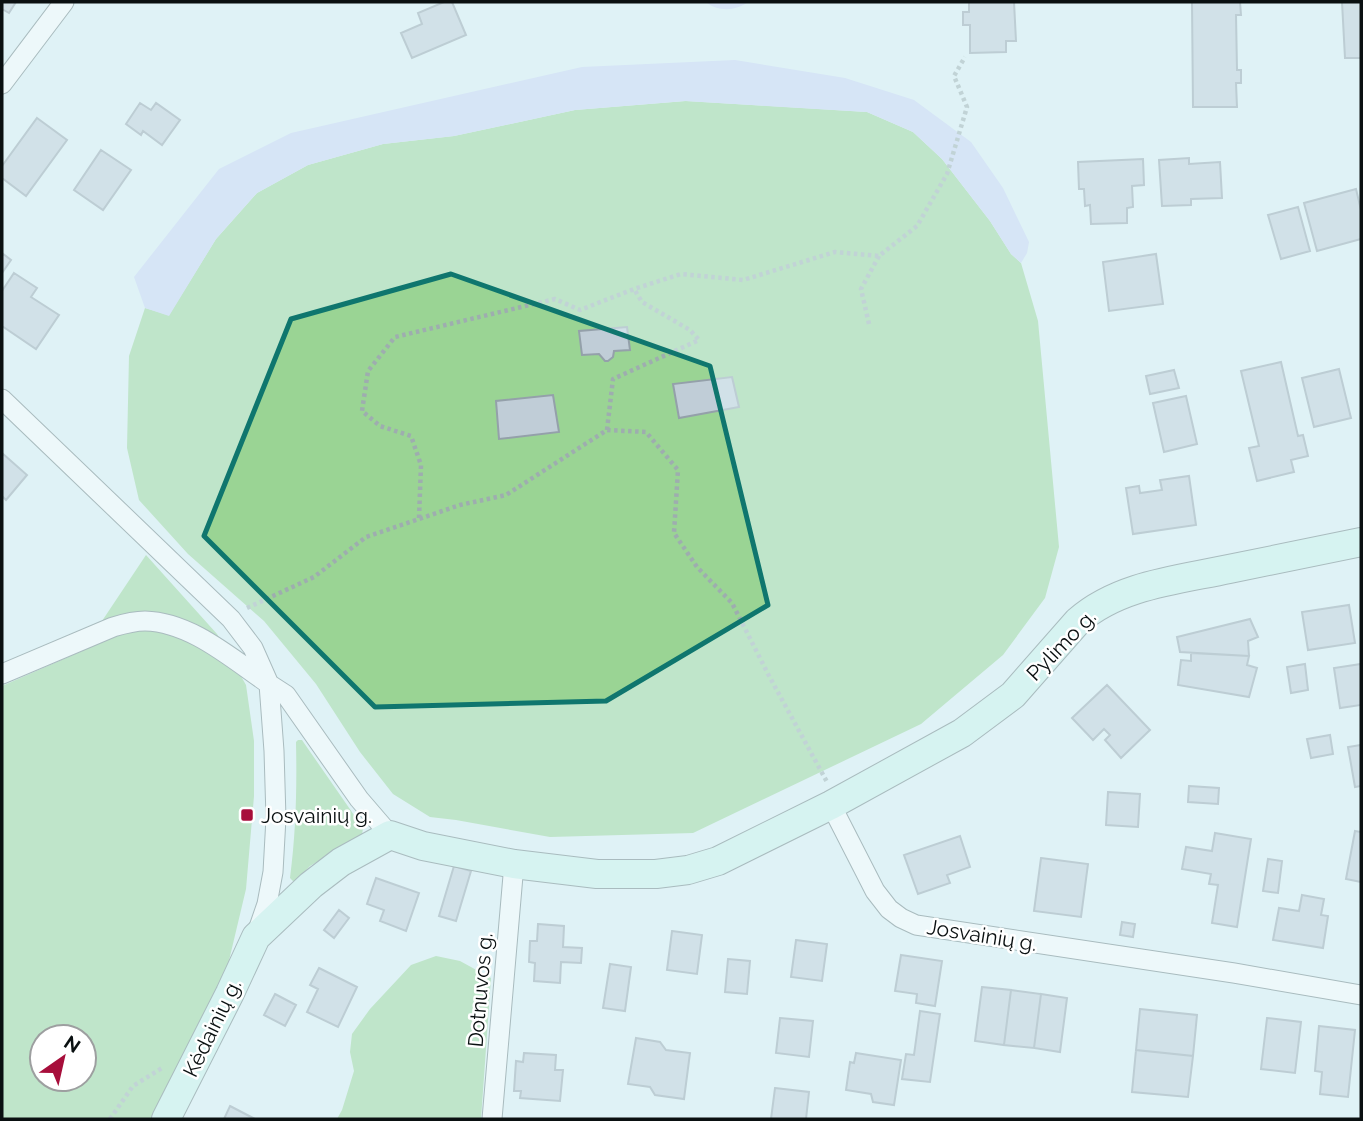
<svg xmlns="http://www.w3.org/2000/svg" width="1363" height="1121" viewBox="0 0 1363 1121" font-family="Raleway,sans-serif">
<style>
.green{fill:#9ad494;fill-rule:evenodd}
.water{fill:#ccd4f5}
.building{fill:#c0cdd7;stroke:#94a0aa;stroke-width:2}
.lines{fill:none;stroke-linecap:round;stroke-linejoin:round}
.street-casing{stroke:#69797c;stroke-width:21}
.secondary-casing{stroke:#69797c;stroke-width:30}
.path{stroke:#9eadaf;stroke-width:4.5;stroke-dasharray:3.5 3.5;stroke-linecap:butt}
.street{stroke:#fff;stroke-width:19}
.secondary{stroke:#ccf3ea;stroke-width:28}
.marked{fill:none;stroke:#0f766e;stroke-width:5;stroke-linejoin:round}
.poi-dot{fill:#a70e3b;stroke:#fff;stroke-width:2.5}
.labels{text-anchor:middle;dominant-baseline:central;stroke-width:5;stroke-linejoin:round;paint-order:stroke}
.street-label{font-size:21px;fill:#0a1011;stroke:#fff}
.poi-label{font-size:21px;fill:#0a1011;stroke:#fff;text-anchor:start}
</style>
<rect width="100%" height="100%" fill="#dff2f5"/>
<path class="green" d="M686,101L867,112L913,132L942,159L990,221L1011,254L1021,263L1038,321L1059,547L1045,598L1003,655L921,724L693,833L550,837L456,820L430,817L393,794L360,752L316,684L264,621L188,554L139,500L127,448L129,356L145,308L169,315L216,239L257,193L308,165L383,144L454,136L575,110Z
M146,555L217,634L246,685L254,741V796L246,889L227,969L150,1119H2V686L82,651ZM42,1037H84V1079H42Z
M298,740H302L304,743L363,828L362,835L310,866L296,881H293L290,878C296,832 297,788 296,742Z
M436,956L460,961L491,978L481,1119H337L342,1110L354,1071L350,1052L352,1034L370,1009L411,965Z"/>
<path class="water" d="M706,2H748C736,11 718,12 706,2Z
M735,60L845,78L914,100L971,142L1003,188L1029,242L1027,253L1021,263L1011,254L990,221L942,159L913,132L867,112L685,101L575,110L454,136L383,144L308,165L257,193L216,239L169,316L145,308L134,277L219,169L291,133L582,67Z"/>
<path class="building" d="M2,2H16L9,13L2,9Z
M444,2H452L466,35L412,58L401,33L422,24L418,13Z
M969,2H1014L1016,41H1006V52L970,53V25H963V12H969Z
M1192,2H1240L1241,15H1236L1237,70H1241V83H1236L1237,107H1193Z
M1342,2H1361V58H1345Z
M140,103L151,110L156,103L180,120L162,145L143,131L141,135L126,124Z
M37,118L67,140L26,196L2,178V166Z
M101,150L131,170L103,210L74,190Z
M1189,158V164L1220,162L1222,198L1191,199V205L1162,206L1159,160Z
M1143,159L1144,185L1132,186L1133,207L1127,208V223L1091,224L1090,205L1085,206L1084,189H1079L1078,162Z
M1356,189L1361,210V239L1317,251L1304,203Z
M1298,207L1310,251L1281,259L1268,215Z
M2,253L11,260L2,273Z
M1156,254L1163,304L1109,311L1103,262Z
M14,273L37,288L31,297L59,315L36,349L2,326V291Z
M627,327L630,350L614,351L613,357L608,361H605L599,354L582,355L579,331Z
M1281,362L1298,436L1303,435L1308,456L1291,460L1294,472L1257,481L1249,448L1259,446L1241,371Z
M1339,369L1351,418L1314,427L1302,378Z
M1174,370L1179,388L1150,394L1146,376Z
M732,377L739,407L679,418L673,384Z
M553,395L559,432L499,439L496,401Z
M1186,396L1197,444L1164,452L1153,403Z
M2,453L27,475L6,500L2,496Z
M1189,476L1196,525L1133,534L1126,488L1139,486L1140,493L1162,490L1160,480Z
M1349,605L1355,643L1308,650L1302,612Z
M1250,619L1258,637L1248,641L1249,656L1180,652L1177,637Z
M1191,653L1249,656L1247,665L1257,668L1249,697L1178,685L1181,660L1191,661Z
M1305,664L1308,690L1291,693L1287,667Z
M1361,664V705L1340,708L1334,668Z
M1107,685L1150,730L1121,758L1105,740L1110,735L1104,729L1093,740L1072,718Z
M1330,735L1333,754L1311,758L1307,739Z
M1361,745V786L1355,787L1348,747Z
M1189,786L1219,788L1218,804L1188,802Z
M1108,792L1140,794L1138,827L1106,825Z
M1355,831L1361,832V882L1346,879Z
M1215,833L1251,839L1237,927L1212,923L1218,885L1209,884L1211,874L1182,869L1186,847L1212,851Z
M960,836L970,867L947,875L950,883L918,894L904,855Z
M1041,858L1088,864L1081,917L1034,911Z
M1268,859L1282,861L1278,893L1263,891Z
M454,866L471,871L456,921L439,916Z
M376,878L419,893L406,931L380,921L384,910L367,904Z
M1302,895L1324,899L1321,915L1328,916L1323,948L1273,940L1279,908L1299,911Z
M339,910L349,918L334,938L324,930Z
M1122,922L1135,924L1133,937L1120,935Z
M538,924L564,926L563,947L582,948L581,963L561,962L560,983L534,981L535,963L529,962L530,941H537Z
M672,931L702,935L697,974L667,970Z
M796,940L827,944L822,981L791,977Z
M901,955L942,961L935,1006L916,1003L917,994L895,991Z
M728,959L750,961L747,994L725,992Z
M610,964L631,967L625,1011L603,1008Z
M319,968L357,987L338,1027L307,1012L318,989L310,985Z
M982,987L1011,990L1004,1045L975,1041Z
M1011,990L1041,994L1034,1048L1004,1045Z
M275,994L296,1005L285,1026L264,1015Z
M1041,994L1067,998L1060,1052L1034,1048Z
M1140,1009L1197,1015L1193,1056L1136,1050Z
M920,1011L940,1014L930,1082L902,1079L906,1054L914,1055Z
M780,1018L813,1021L809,1057L776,1053Z
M1267,1018L1301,1022L1295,1073L1261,1069Z
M1319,1026L1355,1030L1348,1097L1320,1094L1322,1072L1315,1071Z
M636,1038L660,1042L666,1050L690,1053L684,1099L655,1095L650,1087L628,1084Z
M1136,1050L1193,1056L1188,1097L1132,1092Z
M524,1053L556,1055L555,1070H563L560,1101L520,1098L521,1091H514L516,1061L523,1062Z
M856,1053L901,1060L894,1105L873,1102L871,1094L846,1090L850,1062L854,1063Z
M775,1088L809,1092L806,1119H771Z
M230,1106L255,1119H224Z"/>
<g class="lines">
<g class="street-casing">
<path id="street" d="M2,84L64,2
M2,399L231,619L253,648L269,684L286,695L359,799L390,835
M2,674L113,627C123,624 134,621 145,621C191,622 232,659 269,684L274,751L276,818L273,872L267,904L257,933
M831,805L875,891L889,909L901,918L916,925L1234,973L1361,995
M492,1119L514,864"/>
</g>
<g class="secondary-casing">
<path id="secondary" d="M166,1119L230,993L256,937L311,885L341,862L390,835L423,846L514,864L597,874H656L688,870L718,861L831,805L962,733L1013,695L1078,621C1119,585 1178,580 1229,569C1273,560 1317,551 1361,542"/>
</g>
<path class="path" d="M869,324L861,289L879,256
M607,430L613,379L699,340L690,330L642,302L634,289
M419,518L421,465L411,436L380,426L362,411L368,371L395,337L555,299L580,310L634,289L681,274L743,280L835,252L879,256L917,226L947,174L967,107L954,76L965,57
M247,608L314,577L366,537L460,505L506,495L607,430L646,432L678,470L674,533L697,567L732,603L768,674L827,782
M110,1119L133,1086L162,1068"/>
<use href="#street" class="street"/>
<use href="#secondary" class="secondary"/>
</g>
<path d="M0 0H1363V1121H0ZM451,274L710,366L768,605L606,701L375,707L204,536L291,319Z" fill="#dff2f5" fill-opacity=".55" fill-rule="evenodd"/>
<path class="marked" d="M451,274L710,366L768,605L606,701L375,707L204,536L291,319Z"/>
<rect class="poi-dot" x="240" y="808" width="14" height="14" rx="3.5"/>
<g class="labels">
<g class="street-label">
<text transform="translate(1061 645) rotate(-46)">Pylimo g.</text>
<text transform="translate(982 935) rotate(9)">Josvainių g.</text>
<text transform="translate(480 990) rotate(-85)">Dotnuvos g.</text>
<text transform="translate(212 1028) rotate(-64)">Kėdainių g.</text>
</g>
<g class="poi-label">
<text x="261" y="815">Josvainių g.</text>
</g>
</g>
<rect width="1363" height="1121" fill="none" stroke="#0a1011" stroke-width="7"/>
<g transform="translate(63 1058) rotate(34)"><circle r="33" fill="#ffffff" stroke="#9d9fa0" stroke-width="2"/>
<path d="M0-5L12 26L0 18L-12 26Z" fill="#a70e3b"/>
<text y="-10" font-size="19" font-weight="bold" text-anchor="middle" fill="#0a1011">N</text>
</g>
</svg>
